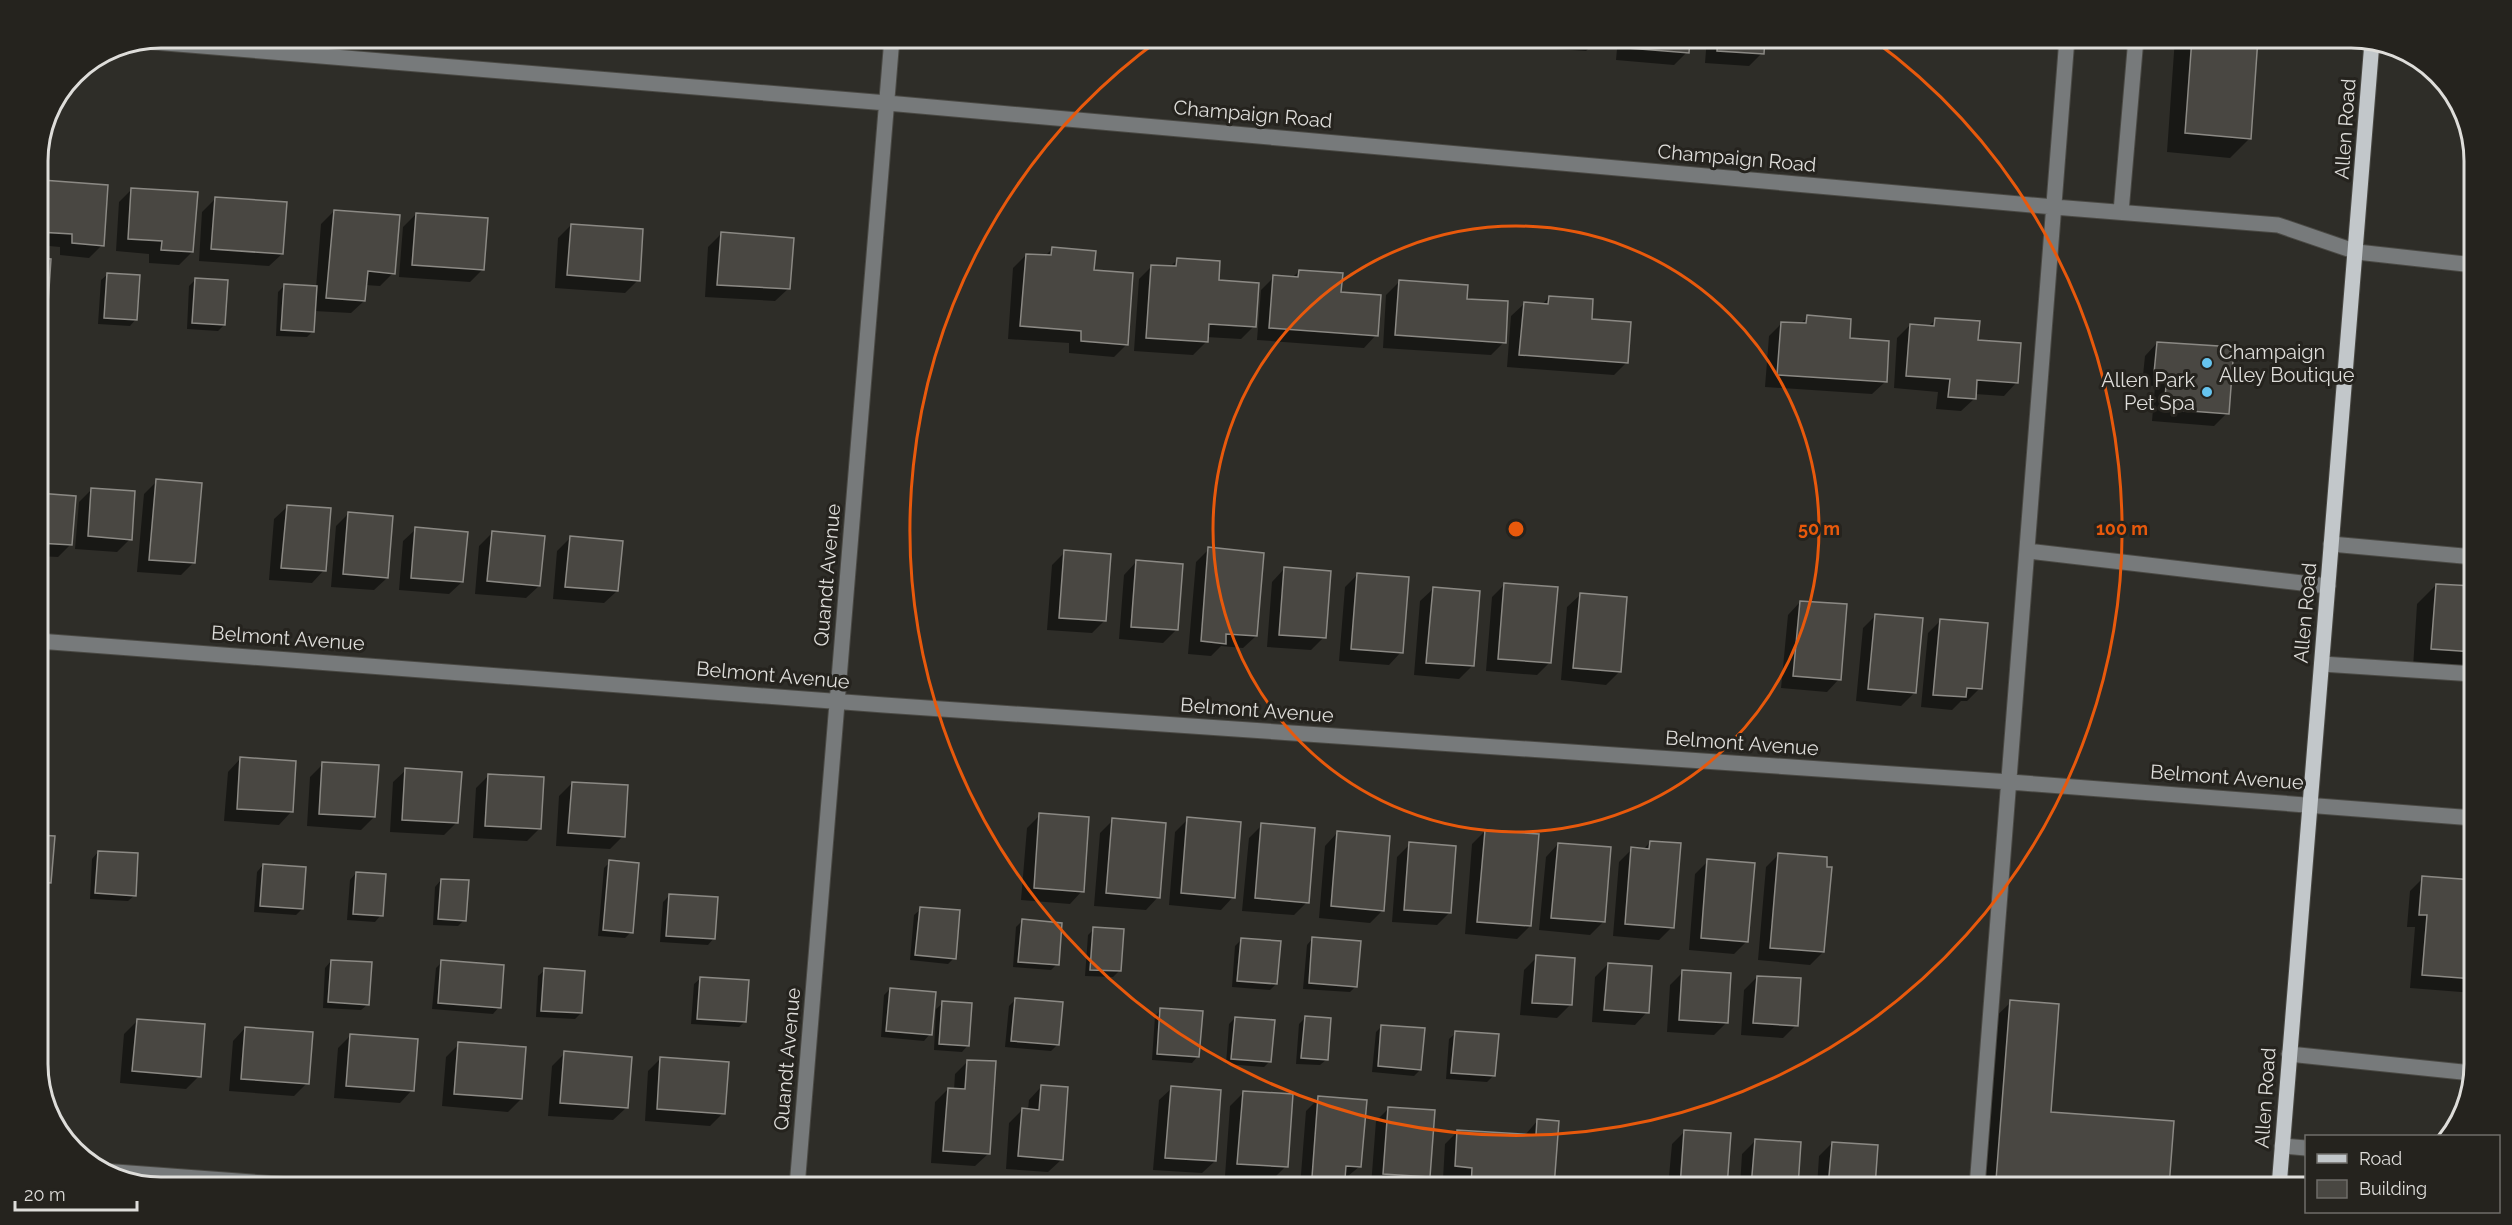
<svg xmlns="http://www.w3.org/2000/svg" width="2512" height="1225" viewBox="0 0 2512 1225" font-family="Raleway,sans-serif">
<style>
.shadow{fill:#0007}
.building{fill:#494742;stroke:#8b8984;stroke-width:1.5}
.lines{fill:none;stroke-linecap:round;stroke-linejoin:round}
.minor-casing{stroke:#4a4944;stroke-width:17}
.major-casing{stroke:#4a4944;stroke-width:17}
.minor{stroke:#777a7b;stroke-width:15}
.major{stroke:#c2c7ca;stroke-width:15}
.ring{fill:none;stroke:#e8590c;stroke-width:3}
.poi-dot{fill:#66c4ef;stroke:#25231e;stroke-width:2}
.labels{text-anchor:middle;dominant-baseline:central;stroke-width:6;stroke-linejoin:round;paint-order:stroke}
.street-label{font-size:20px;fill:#deddda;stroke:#25231e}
.poi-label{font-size:20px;fill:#deddda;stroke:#25231e;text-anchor:start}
.rim{fill:none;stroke:#deddda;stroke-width:3}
.centre{fill:#e8590c;stroke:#25231e;stroke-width:3}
.ring-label{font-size:18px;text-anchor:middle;font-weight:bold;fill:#e8590c;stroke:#25231e;stroke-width:6;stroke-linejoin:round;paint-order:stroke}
</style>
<rect width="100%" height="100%" fill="#2e2d28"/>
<path class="shadow" d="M1542,38H1599L1586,51L1542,48Z
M1618,38H1688L1687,52L1674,65L1616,60Z
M1707,38H1763L1762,53L1749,66L1705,63Z
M2175,38H2257L2249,139L2230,158L2167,152Z
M43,182L102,245L89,258L60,255V247L38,245V187Z
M132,189L192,252L179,265L149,263V254L116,251L119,202Z
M215,199L282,254L269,266L199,261L202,212Z
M334,211L393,273L380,286L365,285L364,301L351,313L314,311L313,331L307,337L276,336L278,292L284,286L316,288L321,224Z
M416,214L483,269L470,282L399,277L403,227Z
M571,225L638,280L625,293L555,288L558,238Z
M721,234L788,289L775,301L705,297L708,247Z
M1052,249L1093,272L1127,344L1114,357L1069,353V343L1008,339L1013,268L1026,255L1045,256Z
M38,260H49L47,304L41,310H38Z
M1177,260L1217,281L1254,326L1241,339L1206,337V342L1193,355L1134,351L1139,279L1152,266L1170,267Z
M1299,271L1340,293L1376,335L1364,348L1257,340L1261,290L1274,277L1292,278Z
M108,274L136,319L130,326L98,324L101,280Z
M196,279L224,325L218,331L187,329L189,286Z
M1399,282L1465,300L1504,342L1491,355L1383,348L1386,295Z
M1549,297L1627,362L1614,375L1507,367L1511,316L1524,304L1542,305Z
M1808,317L1848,340L1885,382L1872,394L1765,387L1769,336L1782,323L1800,324Z
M1936,319L1977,342L2016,383L2004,396L1975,394L1974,399L1961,411L1936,409L1938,392L1894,388L1897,338L1910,325L1928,327Z
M2157,343L2227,413L2214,426L2152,421L2155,386L2142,385L2145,356Z
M157,481L194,562L181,575L137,572L144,494Z
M92,489L130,539L117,552L75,549L79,502Z
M38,494L74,497L71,544L58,557L38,556Z
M287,507L324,570L312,583L269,580L274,519Z
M349,513L387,578L374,590L331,587L336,526Z
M416,529L462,582L449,594L399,590L403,541Z
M492,533L539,586L526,598L475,594L479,546Z
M570,538L617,591L604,603L553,599L557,551Z
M1209,549L1256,636L1243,648L1221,646L1211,656L1188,654L1196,562Z
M1065,552L1105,620L1092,633L1047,630L1052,565Z
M1136,562L1176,630L1163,643L1119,639L1124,575Z
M1284,569L1324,637L1311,650L1267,647L1272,582Z
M1358,574L1401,652L1389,665L1339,661L1345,587Z
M1505,584L1550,662L1537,675L1486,671L1492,597Z
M2436,585L2474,588V672L2413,668L2417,604Z
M1433,589L1472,666L1459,679L1414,675L1420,601Z
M1580,595L1619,672L1606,685L1561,680L1567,607Z
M1800,602L1839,679L1827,692L1781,688L1788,615Z
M1876,615L1914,693L1901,706L1856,701L1863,628Z
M1941,620L1980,688L1967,701H1961L1952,710L1921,707L1928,633Z
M240,759L291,812L279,825L224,821L228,772Z
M323,764L374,817L361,830L307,826L310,777Z
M406,770L457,822L444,835L390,832L393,782Z
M489,775L540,828L527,841L473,838L476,788Z
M572,783L623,836L610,849L556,846L559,796Z
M1040,815L1082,891L1070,904L1021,900L1027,828Z
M1188,819L1233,897L1221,910L1169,905L1175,832Z
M1113,820L1158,897L1146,910L1094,906L1100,833Z
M1262,825L1307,902L1294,915L1242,911L1249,838Z
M1485,831L1530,926L1517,939L1465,934L1472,844Z
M1337,833L1383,910L1370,923L1319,918L1325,846Z
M38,836L53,837L50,882L44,888H38Z
M1650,842L1672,927L1659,940L1613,936L1619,862L1632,849L1643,850Z
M1410,844L1450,912L1437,925L1392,922L1397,857Z
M1558,844L1603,922L1590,935L1539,930L1546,857Z
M98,852L135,895L128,901L90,899L92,859Z
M1779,854L1823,952L1810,965L1758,960L1766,867Z
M1708,861L1747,941L1734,954L1689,950L1695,874Z
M610,862L631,932L625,938L598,936L604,868Z
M263,865L302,909L296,915L254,912L257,872Z
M356,873L381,915L375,922L347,920L350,880Z
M2423,878L2474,882V993L2410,988L2415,927H2407L2410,891Z
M441,880L464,920L458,926L433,925L435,887Z
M670,895L714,938L708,945L660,942L663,902Z
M921,909L954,958L948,964L910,960L914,915Z
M1022,921L1057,964L1051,970L1013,967L1016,927Z
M1094,929L1119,971L1113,977L1085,976L1088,935Z
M1313,938L1356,986L1350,992L1303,989L1307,945Z
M1241,940L1276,984L1270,990L1232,987L1235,946Z
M1537,957L1570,1005L1557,1018L1520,1015L1524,970Z
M331,961L368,1004L361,1010L323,1008L325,968Z
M442,962L499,1007L493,1014L432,1009L436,968Z
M1608,964L1647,1012L1635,1025L1592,1022L1595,977Z
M545,970L581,1013L575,1019L536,1017L538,976Z
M1683,972L1726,1023L1714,1035L1667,1032L1670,985Z
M1757,977L1796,1025L1783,1038L1741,1035L1744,990Z
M701,978L745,1021L739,1027L691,1024L694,984Z
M890,989L930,1034L924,1041L881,1037L884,995Z
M1015,1000L1057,1045L1051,1051L1005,1047L1009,1006Z
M2011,1002L2049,1113L2172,1122L2167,1187H1974L1986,1026Z
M943,1003L968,1045L962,1052L934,1050L936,1009Z
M1161,1010L1198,1056L1192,1063L1152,1060L1155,1016Z
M1235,1018L1270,1061L1264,1067L1226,1064L1229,1024Z
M1305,1018L1327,1059L1320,1065L1296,1064L1299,1024Z
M137,1021L199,1076L186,1089L120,1083L124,1034Z
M1382,1026L1420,1070L1414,1076L1372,1072L1376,1032Z
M245,1028L307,1083L294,1096L229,1091L233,1041Z
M1456,1033L1493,1076L1487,1082L1446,1079L1449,1039Z
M351,1035L412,1090L400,1103L334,1098L338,1048Z
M459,1044L521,1099L508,1112L442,1106L446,1057Z
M565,1053L626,1108L613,1120L548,1116L552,1066Z
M661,1058L723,1113L710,1126L645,1121L648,1071Z
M968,1061L988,1154L975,1166L931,1163L935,1102L948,1089L954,1090L955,1074Z
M1041,1087L1061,1160L1048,1172L1006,1169L1009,1123L1022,1110H1028L1029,1100Z
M1172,1088L1215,1161L1202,1173L1153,1170L1159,1100Z
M1243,1093L1286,1166L1273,1179L1225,1176L1230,1106Z
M1319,1098L1360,1166L1335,1187H1300L1306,1111Z
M1389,1108L1428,1176L1417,1187L1371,1186L1376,1121Z
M1538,1120L1558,1122L1553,1187H1459L1460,1180L1443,1179L1445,1144L1458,1131L1525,1135Z
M1685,1131L1729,1134L1725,1187H1668L1672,1144Z
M1755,1141L1800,1144L1797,1187H1740L1742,1154Z
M1832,1143L1877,1146L1874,1187H1817L1819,1156Z"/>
<path class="building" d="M1629,38H1690L1689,53L1628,48Z
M1718,38H1765L1764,54L1717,51Z
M2192,38H2258L2251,139L2185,133Z
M42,180L108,185L104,246L72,243V234L38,232Z
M131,188L198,192L193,252L161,250L162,241L128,239Z
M215,197L287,202L283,254L211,249Z
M334,210L400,215L395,274L368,271L365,301L326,298Z
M416,213L488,218L484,270L412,265Z
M571,224L643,229L640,281L567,275Z
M721,232L794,238L790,289L717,285Z
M1052,247L1096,251L1094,270L1133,273L1128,345L1081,341V331L1020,326L1026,254L1051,255Z
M38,258L51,259L48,304H38Z
M1177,258L1220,261L1219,280L1259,283L1256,327L1209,324L1208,342L1146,338L1151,265L1176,266Z
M1299,270L1343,273L1341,292L1381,295L1378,336L1269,328L1273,275L1298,277Z
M107,273L140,275L137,320L104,318Z
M195,278L228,280L225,325L192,323Z
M1399,280L1468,285L1467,299L1508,301L1506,343L1395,335Z
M284,284L317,286L314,332L281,330Z
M1549,296L1593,299L1592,319L1631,322L1628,363L1519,355L1524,302L1548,304Z
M1807,315L1851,319L1850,338L1889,341L1887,382L1777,375L1781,322L1806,323Z
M1935,318L1980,321L1978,340L2021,343L2018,383L1977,380L1976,399L1948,397L1950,379L1906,376L1910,324L1934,326Z
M2157,342L2234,347L2229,414L2164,409L2167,374L2154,373Z
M156,479L202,483L195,563L149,560Z
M91,488L135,491L132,540L88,536Z
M38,493L76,496L72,545L38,543Z
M287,505L331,508L326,571L281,568Z
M348,512L393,516L388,578L343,574Z
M415,527L468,532L463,582L411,578Z
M492,531L545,536L540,586L487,581Z
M570,536L623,541L618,591L565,587Z
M1208,547L1264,553L1257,636L1226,634V644L1201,641Z
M1064,550L1111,554L1106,621L1059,618Z
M1136,560L1183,564L1178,630L1131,627Z
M1284,567L1331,571L1326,638L1279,635Z
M1357,573L1409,577L1403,653L1351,649Z
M1504,583L1558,587L1551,663L1498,659Z
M2436,584L2474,586V652L2431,649Z
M1433,587L1480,591L1474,666L1426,663Z
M1580,593L1627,597L1621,672L1573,668Z
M1800,601L1847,604L1841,680L1793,676Z
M1875,614L1923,618L1916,693L1868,689Z
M1940,619L1988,623L1982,689L1967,688L1966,697L1933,695Z
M240,757L296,761L293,812L237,809Z
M322,762L379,765L375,817L319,814Z
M405,768L462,772L458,823L402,820Z
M488,774L544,777L541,829L485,826Z
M572,782L628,785L625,837L568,833Z
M1039,813L1089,817L1084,892L1034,888Z
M1187,817L1241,822L1235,898L1181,893Z
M1112,818L1166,823L1160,898L1106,893Z
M1261,823L1315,828L1309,903L1255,898Z
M1485,830L1539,834L1531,926L1477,922Z
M1337,831L1390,836L1384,911L1331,906Z
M38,835L55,836L51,883L38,882Z
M1650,841L1681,843L1674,928L1625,924L1631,847L1649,849Z
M1409,842L1456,846L1451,913L1404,910Z
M1558,843L1611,847L1605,922L1551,918Z
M98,851L138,853L136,896L95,893Z
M1778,853L1827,857V867H1832L1824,952L1770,948Z
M1707,859L1755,863L1748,942L1701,938Z
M609,860L639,863L633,933L603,930Z
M263,864L306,867L303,909L260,906Z
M356,872L386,874L383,916L353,914Z
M2422,876L2474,880V979L2422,975L2427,915H2419Z
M441,879L469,880L466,921L438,919Z
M669,894L718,897L715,939L666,936Z
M920,907L960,910L956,959L915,955Z
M1022,919L1062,923L1059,965L1018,962Z
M1093,927L1124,929L1121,971L1090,970Z
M1312,937L1361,941L1357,987L1309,983Z
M1241,938L1281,941L1277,984L1237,981Z
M1536,955L1575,958L1572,1005L1532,1003Z
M331,960L372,962L369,1005L328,1002Z
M441,960L504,965L501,1008L438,1003Z
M1608,963L1652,966L1649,1013L1604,1010Z
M544,968L585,971L582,1013L541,1011Z
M1682,970L1731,973L1728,1023L1679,1020Z
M1757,976L1801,978L1798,1026L1753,1023Z
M700,977L749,980L746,1022L697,1019Z
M890,988L936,992L932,1035L886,1031Z
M1015,998L1063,1002L1059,1045L1011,1041Z
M2010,1000L2059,1004L2051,1112L2174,1121L2169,1187H2088L1996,1180Z
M942,1001L972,1003L969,1046L939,1044Z
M1160,1008L1203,1011L1199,1057L1157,1054Z
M1305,1016L1331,1018L1328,1060L1301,1058Z
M1235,1017L1275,1020L1271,1062L1231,1059Z
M137,1019L205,1024L201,1077L132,1071Z
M1381,1025L1425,1028L1421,1070L1378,1066Z
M245,1027L313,1032L309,1084L241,1079Z
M1455,1031L1499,1034L1495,1076L1451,1073Z
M350,1034L418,1039L414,1091L346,1086Z
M458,1042L526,1047L522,1099L454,1094Z
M564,1051L632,1057L628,1108L560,1103Z
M660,1057L729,1062L725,1114L657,1109Z
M967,1060L996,1061L990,1154L943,1151L948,1088L965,1089Z
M1041,1085L1068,1087L1063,1160L1018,1156L1022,1108L1039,1110Z
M1171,1086L1221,1090L1216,1161L1165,1158Z
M1243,1091L1293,1094L1288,1167L1237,1164Z
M1318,1096L1367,1100L1361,1167L1346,1166L1345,1179L1312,1177Z
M1388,1107L1435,1110L1430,1177L1383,1174Z
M1537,1119L1559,1121L1554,1187H1471L1472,1168L1455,1166L1457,1130L1536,1135Z
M1684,1130L1731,1133L1727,1187H1680Z
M1755,1139L1801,1142L1798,1187H1751Z
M1832,1142L1878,1145L1875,1187H1828Z"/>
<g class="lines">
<g class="minor-casing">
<path id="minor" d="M141,41L887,103L2054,207L2278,225L2357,252L2474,265
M2121,212L2136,38
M2331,544L2474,557
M2028,551L2328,586
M38,641L884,705L2010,782L2474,818
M2322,664L2474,674
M2289,1054L2472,1073
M2282,1146L2306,1148
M102,1171L319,1187
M797,1187L892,38
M1977,1187L2067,38"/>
</g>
<g class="major-casing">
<path id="major" d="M2279,1187L2372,42"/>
</g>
<use href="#minor" class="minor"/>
<use href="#major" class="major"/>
</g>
<g class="ring">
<circle cx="1516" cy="529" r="303"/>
<path d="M1872 39A606 606 0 1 1 1160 39"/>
</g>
<g class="poi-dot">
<circle cx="2207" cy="363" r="6"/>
<circle cx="2207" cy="392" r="6"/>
</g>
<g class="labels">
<g class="street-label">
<text transform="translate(1253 114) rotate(5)">Champaign Road</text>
<text transform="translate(2345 129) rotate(-86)">Allen Road</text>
<text transform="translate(1737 158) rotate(5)">Champaign Road</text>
<text transform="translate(827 575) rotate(-85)">Quandt Avenue</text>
<text transform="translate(2305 613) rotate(-85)">Allen Road</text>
<text transform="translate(288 638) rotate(4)">Belmont Avenue</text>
<text transform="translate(773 675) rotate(5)">Belmont Avenue</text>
<text transform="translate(1257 710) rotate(4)">Belmont Avenue</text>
<text transform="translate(1742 743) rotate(4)">Belmont Avenue</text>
<text transform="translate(2227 777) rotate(4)">Belmont Avenue</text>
<text transform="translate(787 1059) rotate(-85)">Quandt Avenue</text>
<text transform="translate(2265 1098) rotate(-86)">Allen Road</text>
</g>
<g class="poi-label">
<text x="2219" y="352">Champaign<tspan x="2219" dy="23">Alley Boutique</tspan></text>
<text x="2195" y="380" text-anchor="end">Allen Park<tspan x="2195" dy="23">Pet Spa</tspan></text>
</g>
</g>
<path d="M0 0H2512V1225H0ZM161 48H2351A113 113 0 0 1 2464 161V1064A113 113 0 0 1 2351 1177H161A113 113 0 0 1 48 1064V161A113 113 0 0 1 161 48Z" fill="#25231e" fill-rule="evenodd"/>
<path class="rim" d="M161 48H2351A113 113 0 0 1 2464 161V1064A113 113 0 0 1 2351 1177H161A113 113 0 0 1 48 1064V161A113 113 0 0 1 161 48Z"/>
<circle cx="1516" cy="529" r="9" class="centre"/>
<g class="ring-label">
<text x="1819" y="535">50 m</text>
<text x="2122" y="535">100 m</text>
</g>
<rect x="2305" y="1135" width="195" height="78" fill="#25231e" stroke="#6f6d69" stroke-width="1.5"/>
<rect x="2317" y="1154" width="30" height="9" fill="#c2c7ca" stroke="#6f6d69" stroke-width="1.5"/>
<text x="2359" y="1165" font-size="18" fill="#deddda">Road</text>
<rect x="2317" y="1180" width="30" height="18" fill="#494742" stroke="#6f6d69" stroke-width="1.5"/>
<text x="2359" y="1195" font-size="18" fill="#deddda">Building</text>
<path d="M15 1201v9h122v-9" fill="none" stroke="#deddda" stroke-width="3"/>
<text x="24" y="1201" font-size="18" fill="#deddda" stroke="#25231e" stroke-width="4.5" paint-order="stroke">20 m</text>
</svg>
